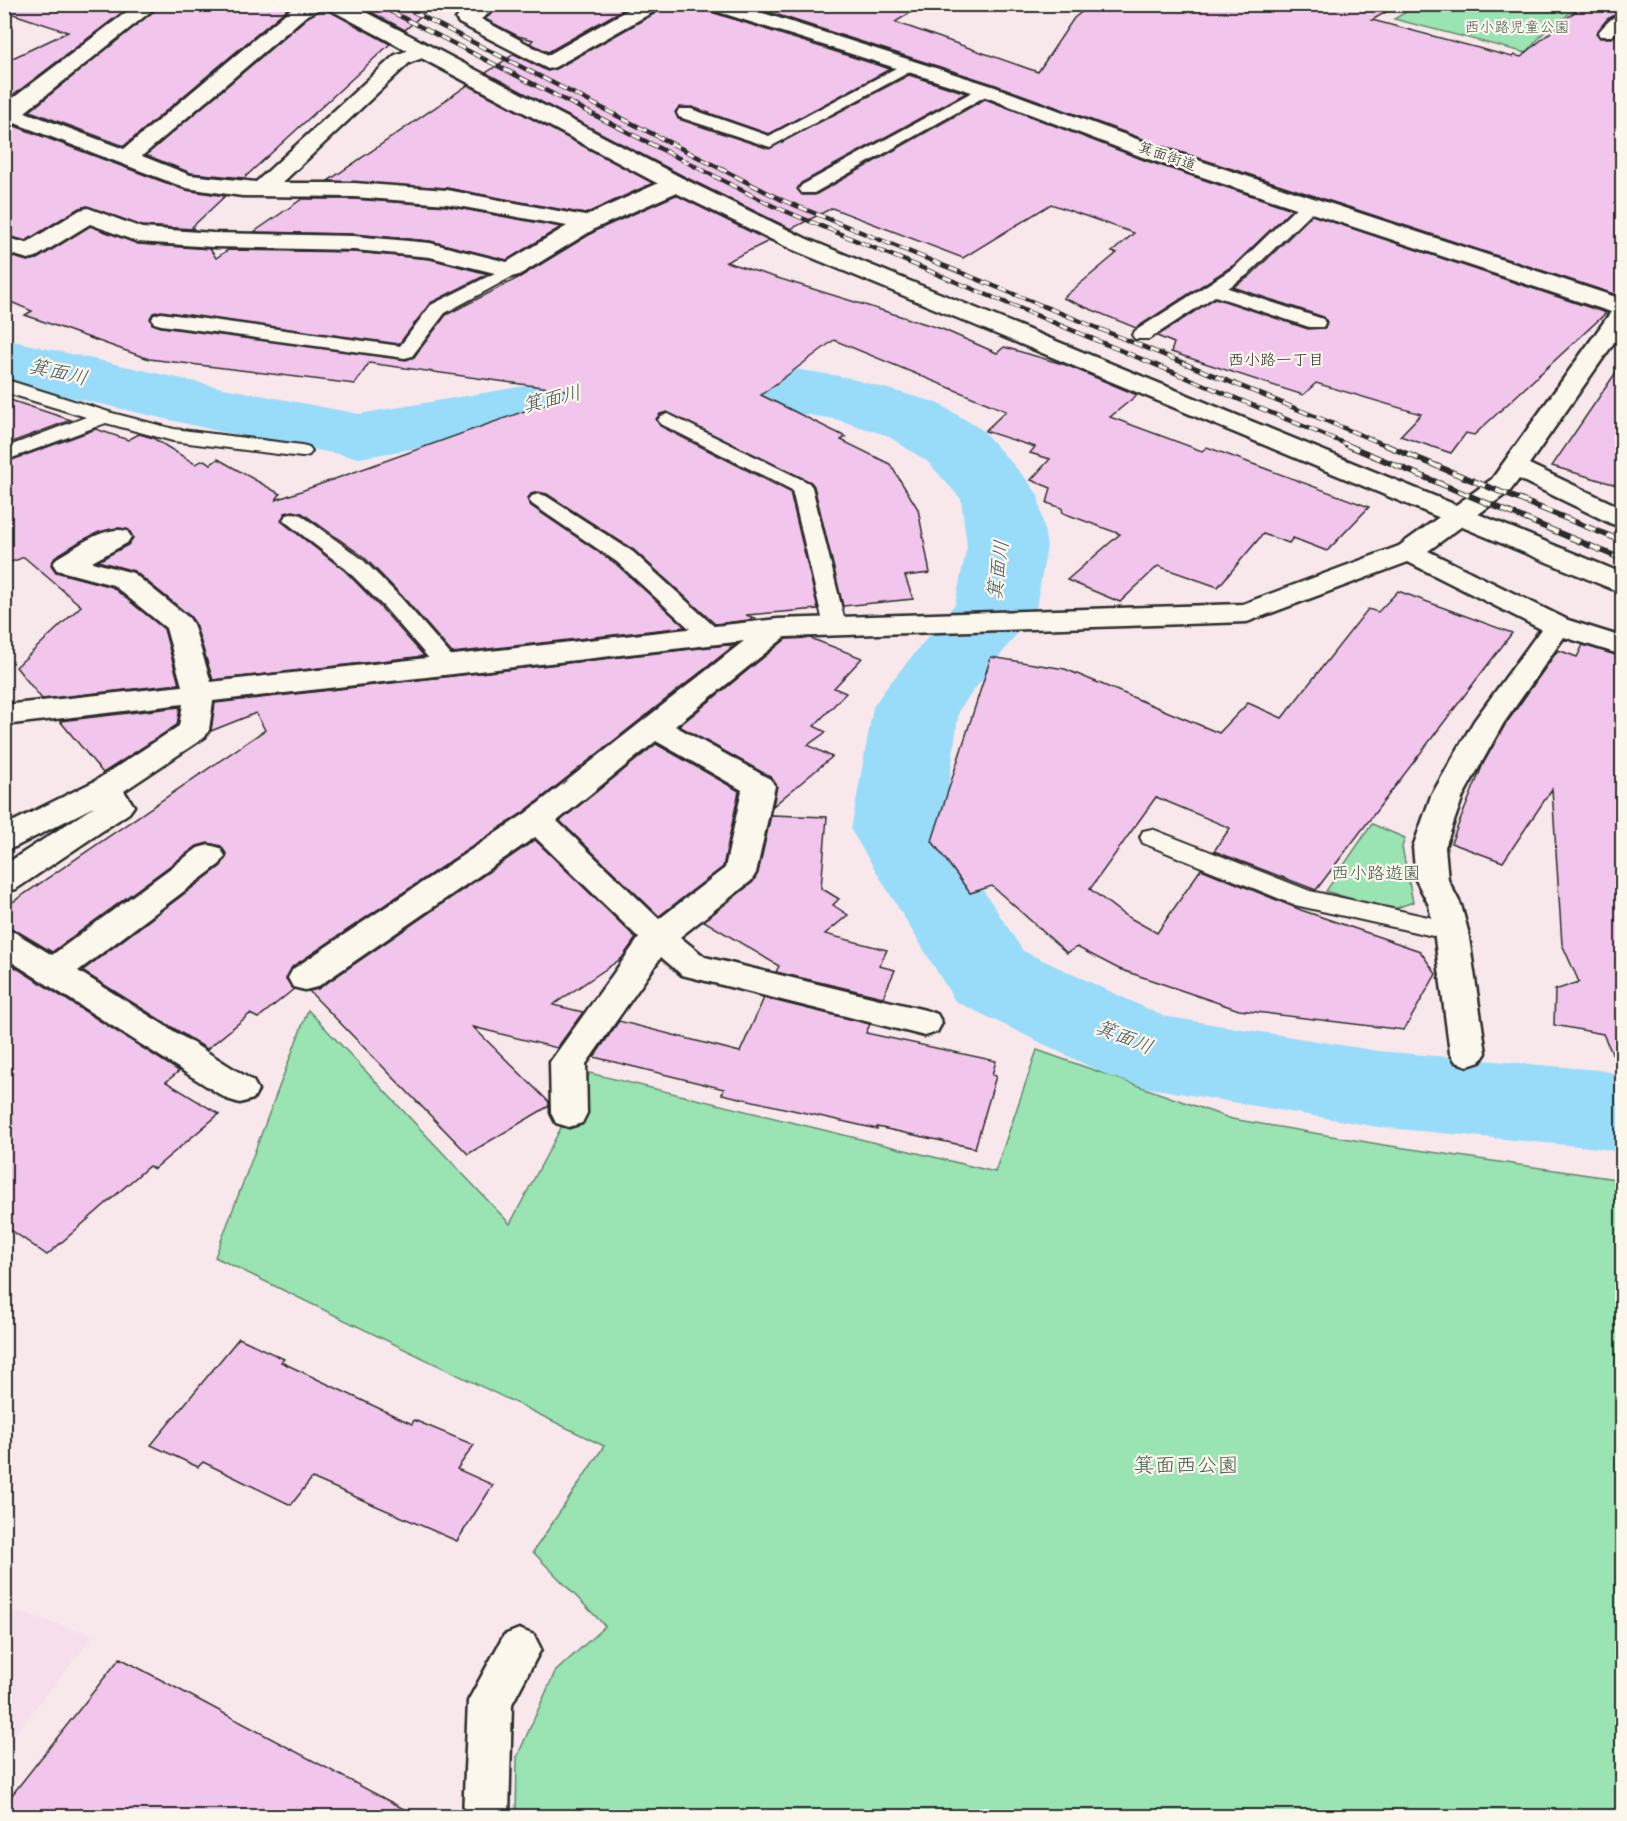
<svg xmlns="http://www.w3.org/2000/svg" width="1627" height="1821" viewBox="0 0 1627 1821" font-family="Mynerve,'Klee One',sans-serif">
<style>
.built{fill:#f6deec}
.green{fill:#9ae3b2;stroke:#62876e;stroke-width:1.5}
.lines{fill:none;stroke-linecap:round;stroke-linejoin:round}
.river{fill:#98dcfa;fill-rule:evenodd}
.building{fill:#f2c6ec;stroke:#2b2b2b;stroke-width:1.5}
.service-casing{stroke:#2b2b2b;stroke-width:4}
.minor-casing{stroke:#2b2b2b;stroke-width:5}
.tertiary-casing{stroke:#2b2b2b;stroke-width:5}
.service{fill:#fbf7ec;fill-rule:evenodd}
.minor{fill:#fbf7ec;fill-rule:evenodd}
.tertiary{fill:#fbf7ec;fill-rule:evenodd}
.rail-far1-casing{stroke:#2b2b2b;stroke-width:4.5}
.rail-casing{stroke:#2b2b2b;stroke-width:6}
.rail-far1{stroke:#fbf7ec;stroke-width:3;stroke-dasharray:9;stroke-linecap:butt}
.rail{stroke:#fbf7ec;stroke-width:4;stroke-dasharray:12;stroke-linecap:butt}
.labels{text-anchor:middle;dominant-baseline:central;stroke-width:4.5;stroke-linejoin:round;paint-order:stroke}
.far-park-label{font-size:15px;fill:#47594d;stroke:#fbf7ec}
.far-street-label{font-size:15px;fill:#2b2b2b;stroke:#fbf7ec}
.far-neighbourhood-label{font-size:16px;fill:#2b2b2b;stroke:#fbf7ec}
.park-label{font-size:18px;fill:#47594d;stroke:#fbf7ec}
.water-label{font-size:20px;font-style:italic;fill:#46575f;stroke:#fbf7ec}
.near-park-label{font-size:21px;fill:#47594d;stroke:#fbf7ec}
</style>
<rect width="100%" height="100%" fill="#f8e8ec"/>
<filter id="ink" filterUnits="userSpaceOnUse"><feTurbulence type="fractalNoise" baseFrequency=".0167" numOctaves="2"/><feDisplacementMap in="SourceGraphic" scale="12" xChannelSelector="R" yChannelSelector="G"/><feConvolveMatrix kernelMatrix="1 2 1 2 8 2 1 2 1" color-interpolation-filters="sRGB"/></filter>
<g filter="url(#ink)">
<path class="built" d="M5,1608L94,1635L5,1746L4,1608Z"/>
<path class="green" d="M1418,5H1579L1557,24L1548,28L1526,53L1394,19Z
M1372,824L1405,838L1402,847L1413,902L1389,911L1326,891Z
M308,1010L510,1224L590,1073L995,1172L1037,1050L1232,1119L1384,1145L1622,1180V1816H516L517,1757L555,1672L605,1626L533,1552L604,1446L215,1257Z"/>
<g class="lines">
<path class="river" d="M4,339L218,387L359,414L524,386L610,363H757L845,377L938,403L982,430L1026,479L1038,495L1047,546L1036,608L959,710L943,829L1023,951L1163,1016L1378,1051L1599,1070L1622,1075V1153L1599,1148L1378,1127L1144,1087L1109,1076L955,1001L851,830L873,707L886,688L955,604L967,546L961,499L928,462L886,435L835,419L757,407H612L529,429L359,458L218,431L4,382Z"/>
</g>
<path class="building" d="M9,4H133L4,102V62L68,32L7,12Z
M162,4H293L124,146L30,111Z
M356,4H434L405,30Z
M504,4H633L548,52L530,43L533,40L518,36L485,19Z
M665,4H701L705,10L890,69L769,134L692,107H679L675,112L678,119L769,149L909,75L966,93L801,183L797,189L802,195H815L985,99L1144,160L1292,209L1234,265L1136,328L1063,298L1117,253L1112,252L1134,233L1051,204L963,258L832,208L791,229L685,177L486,73L514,54L547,71L556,69L661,10Z
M744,4H925L895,22L1038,72L1074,18L1092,4H1266L1270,11H1280L1285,4H1400L1372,20L1512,57L1514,55L1521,57L1584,4H1623V11L1607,19L1596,33L1600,38H1612L1623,29V297L1162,146L993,84Z
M324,8L390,44L244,178L191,173L146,155L308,17Z
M468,85L653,183L585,214L447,188L328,181Z
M4,122L185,190L225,196L192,227L194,229L142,226L87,206L79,208L26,241L4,235Z
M676,195L769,241L726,262L942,329L997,353L1004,347L1066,365L1137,395L1110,417L1202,451L1207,447L1369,507L1327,551L1293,538L1289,543L1263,534L1218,587L1158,566L1120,602L1067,580L1120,534L1063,513L1062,508L1047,503L1051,488L1031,480L1050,459L1030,453L1035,447L985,431L1006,411L834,340L761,395L846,437L841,440L890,464L918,509L930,573L905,576L913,599L843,606L814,486L811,482L667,412L660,414L656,419L660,426L790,492L818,609L746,615L757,619L715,624L634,550L547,494L538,492L531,494L527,499L531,506L616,564L685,627L452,653L403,597L364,557L302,513L293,511L285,513L281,521L345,571L383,610L424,656L213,680L195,623L190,616L134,571L98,561L128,545L133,538L129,530L118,528L99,532L81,541L56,556L51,565L56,572L112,587L164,629L179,684L42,699L16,667L81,606L24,557L4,565V463L96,429L128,440L139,434L153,438L195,464L204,460L211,464L218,459L280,494L276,500L578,392L369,363L355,384L149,359L25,315L32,311L4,299V254L27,261L37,259L90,226L138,244L210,249L216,258L228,250L354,252L430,259L488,274L430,303L399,344L161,311L153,313L150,318L152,324L161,327L406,360L414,357L446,315L520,277L597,230Z
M302,199H354L447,206L561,227L507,260L430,241L354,234L254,232Z
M1312,215L1606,313L1474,435L1466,433L1451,453L1400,436L1421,414L1316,383L1303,395L1171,352L1174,343L1157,336L1215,298L1308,329L1325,328L1327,322L1324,317L1233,287L1249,277Z
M1623,362V487L1552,466Z
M4,398L71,420L4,445Z
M1398,591L1512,633L1316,890L1214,851L1230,828L1156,797L1090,889L1123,914L1157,933L1201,869L1301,910L1420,951L1436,974L1404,1030L1239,1010L1119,969L1077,947L1067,953L992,886L970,893L932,841L991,657L1065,669L1219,733L1248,703L1282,718L1368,609L1378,612Z
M810,638L862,658L834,688L846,693L814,726L826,732L808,745L832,757L773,806L777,786L771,777L679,726L786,639Z
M736,644L525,811L292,967L286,979L294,989L258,1018L250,1014L207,1049L82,971L221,866L227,855L221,846L208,843L197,846L52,952L17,931L4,927V908L265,730L256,713L211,731L215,703Z
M1583,645L1623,657V1077L1603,1034L1554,1025L1555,990L1579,982L1562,944L1552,789L1503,862L1451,843L1483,764L1505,725L1558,650L1577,657Z
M180,707L177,725L103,773L60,721Z
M656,744L739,791L723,867L659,916L560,821Z
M771,815L827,817L821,888L839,899L833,905L848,915L825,934L887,950L879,966L895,970L883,997L776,972L779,966L704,921L753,882L758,873Z
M535,840L636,938L622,958L553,1005L583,1012L557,1048L473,1027L549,1102V1106L468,1154L309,991L318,989Z
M4,960L179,1071L166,1082L219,1114L154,1169L149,1166L47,1255L4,1225Z
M764,998L870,1024L866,1033L996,1061L992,1075L996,1076L975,1148L877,1127V1129L722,1094L724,1089L594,1057L619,1021L740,1052Z
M239,1338L284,1359L281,1362L412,1424L414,1420L474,1445L457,1469L493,1485L457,1541L312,1478L291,1505L203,1462L198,1467L151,1445Z
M120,1658L417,1816H4V1805Z"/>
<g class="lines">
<g class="service-casing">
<path id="service" d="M1268,4H1283L1280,9H1270Z
M1622,13V26L1612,36H1600L1598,33C1604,25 1613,16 1622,13Z
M909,61L915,63L917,66L915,69L770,147L679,117L677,113L679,109H691L769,136Z
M985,85L993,90L991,93L814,193H802L799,189L802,185Z
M1309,200L1315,201L1318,205L1315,209L1247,275L1228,288L1323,319L1325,323L1323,327H1309L1215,296L1149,339H1135L1132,335L1135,331L1235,267L1303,201Z
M511,265L517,266L520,270L517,274L445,313L412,356L405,358L161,325L154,323L152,319L154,315L161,313L400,346L431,305Z
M4,379L112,413L174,429L302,445L309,447L312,451L309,455L302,457L173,441L106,423L4,461V448L86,417L4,392Z
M668,414L809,483L812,487L846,626L843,631L835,633L827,631L824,626L792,490L661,424L658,420L661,416Z
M539,494L546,496L633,552L717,629L720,634L717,639L709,641L701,639L617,562L532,504L529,500L532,496Z
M294,513L301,515L362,559L401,598L455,660L458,665L455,670L447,672L439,670L385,608L346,569L287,523L283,519L287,515Z
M1152,829L1310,891L1451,922L1460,925L1464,931L1460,937L1451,940L1295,905L1143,843L1140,837L1143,831Z"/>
</g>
<g class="minor-casing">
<path id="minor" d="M137,4H160L25,112L124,149L293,7L298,4H325L322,8L307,15L142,156L190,175L256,182L395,55L421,46L428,48L431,52L428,56L409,63L282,183H354L447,190L585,216L668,179L676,177L684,179L687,184L684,189L596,228L519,275L511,277L430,257L354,250L213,247L138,242L90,224L36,257L28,259L4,252V237L26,243L80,210L88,208L142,228L213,233L354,236L430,243L507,262L567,226L447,204L354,197L242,196L186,188L4,119V105Z
M477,4H502L481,19L548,55L638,4H663L660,8L555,67L548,69L459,23L456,19L459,15Z
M703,4H735L992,86L1161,148L1622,299V331L1529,464L1622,508V526L1612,524L1519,479L1510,491L1428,551L1568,620L1622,637V655L1564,637L1503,724L1463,796L1445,847L1448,880L1461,905L1468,931L1486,1053L1480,1062L1468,1066L1456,1062L1450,1053L1434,931L1429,905L1416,880L1413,847L1431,796L1474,721L1541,629L1408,562L1247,622L785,637L675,726L770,779L775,786L756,873L751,881L680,937L705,957L925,1010L937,1014L942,1023L937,1032L925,1036L682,975L661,957L586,1064L587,1113L582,1123L569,1127L556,1123L551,1113L550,1062L639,938L535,837L317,987L305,990L293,987L288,978L293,969L526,813L744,641L213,701L209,730L205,737L124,791L134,806L129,813L16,889L4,892V865L95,806L15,847L4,850V826L95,781L179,726L183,704L4,725V705L182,686L166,628L113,585L57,570L53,564L57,558C77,547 104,525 127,531L131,537L127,543L92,562L133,573L189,618L193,624L211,682L778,619L1243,604L1399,546L1492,479L1611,312L1145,158L978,94L706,8ZM656,741L742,790L725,868L659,919L557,821Z
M209,845L220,848L225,856L220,864L78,971L253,1081L258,1090L253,1099L240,1103L227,1099L4,957V929L16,933L52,955L198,848Z
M519,1629L534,1635L541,1649L512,1704L509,1816H463L468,1701L504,1635Z"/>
</g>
<g class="tertiary-casing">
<path id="tertiary" d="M324,4H350L684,179L807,239L1622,573V591L1612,589L791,249L668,189L327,8Z"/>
</g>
<use href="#service" class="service"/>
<use href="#minor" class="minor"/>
<use href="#tertiary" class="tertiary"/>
<g class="rail-far1-casing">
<path id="rail-far1" d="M376,4L773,206L1351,446
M398,4L782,200L1388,446"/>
</g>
<g class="rail-casing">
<path id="rail" d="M1347,445L1622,559
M1385,445L1622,541"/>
</g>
<use href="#rail-far1" class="rail-far1"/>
<use href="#rail" class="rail"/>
</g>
</g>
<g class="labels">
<g class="far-park-label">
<text x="1517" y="28">西小路児童公園</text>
</g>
<g class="far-street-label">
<text transform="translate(1167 157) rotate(19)">箕面街道</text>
</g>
<g class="far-neighbourhood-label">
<text x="1276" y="360">西小路一丁目</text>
</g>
<g class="park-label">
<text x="1376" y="874">西小路遊園</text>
</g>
<g class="water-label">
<text transform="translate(58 373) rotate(13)">箕面川</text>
<text transform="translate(552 400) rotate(-14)">箕面川</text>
<text transform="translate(999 570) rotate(-83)">箕面川</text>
<text transform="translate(1124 1038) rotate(22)">箕面川</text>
</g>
<g class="near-park-label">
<text x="1186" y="1466">箕面西公園</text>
</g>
</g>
<rect width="1627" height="1821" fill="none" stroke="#fbf7ec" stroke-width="24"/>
<rect x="12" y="12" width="1603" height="1797" fill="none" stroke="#2b2b2b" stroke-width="2" filter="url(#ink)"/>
</svg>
